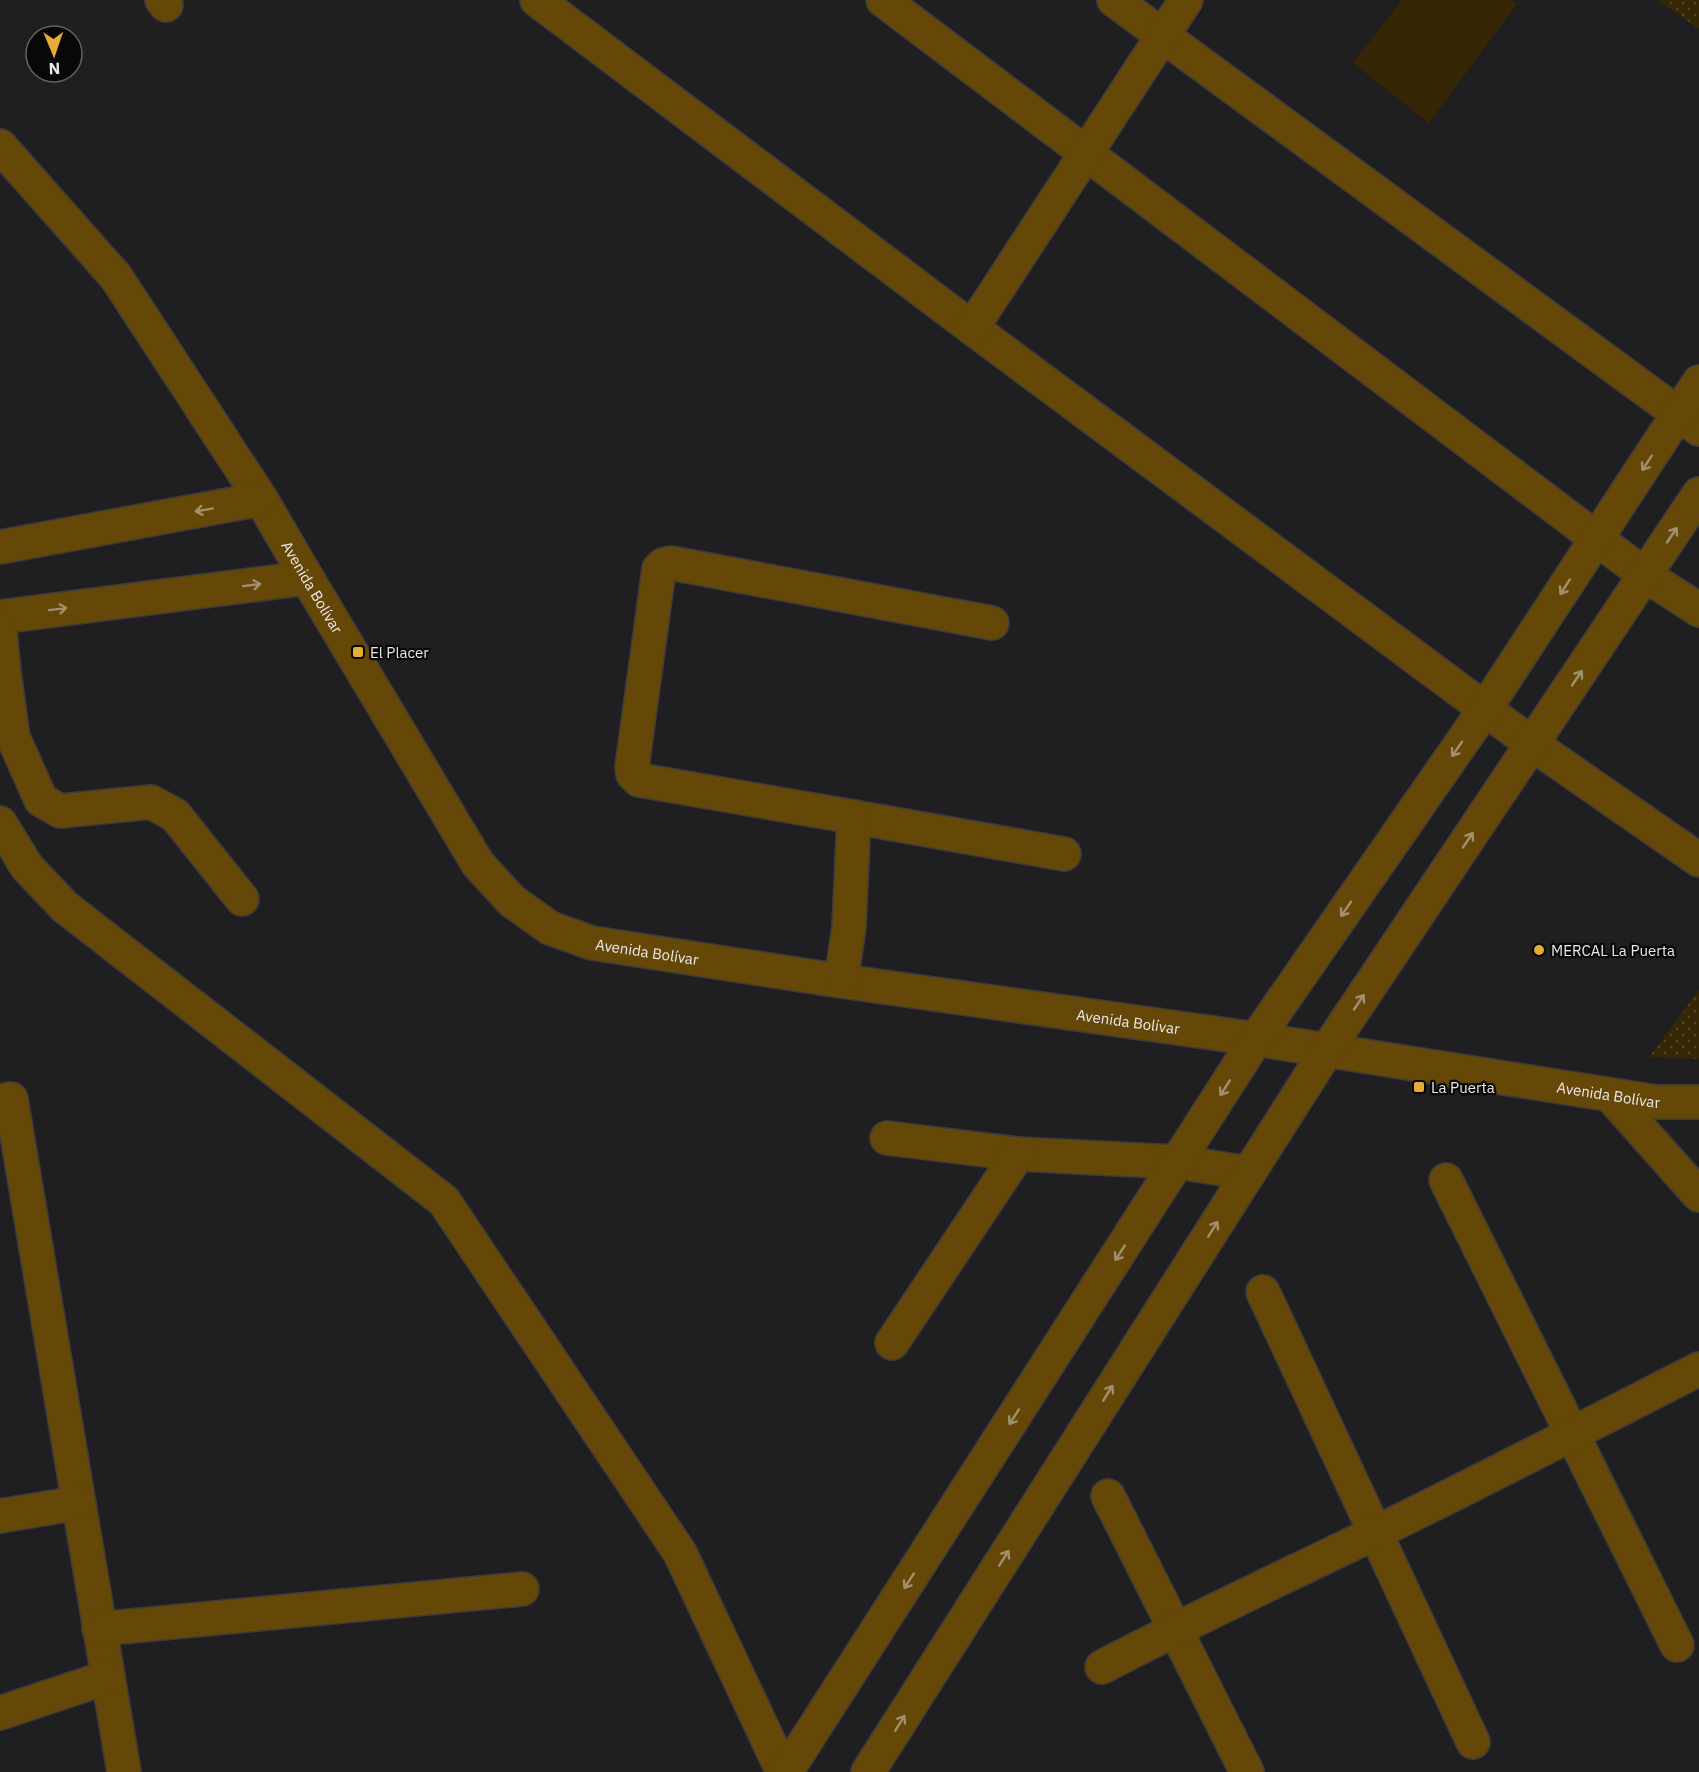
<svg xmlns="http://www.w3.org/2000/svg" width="1699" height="1772" viewBox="0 0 1699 1772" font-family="'IBM Plex Sans',sans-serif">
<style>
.green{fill:#352606}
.park{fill:url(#park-dots)}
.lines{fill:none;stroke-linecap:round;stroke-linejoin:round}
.minor-casing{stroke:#3c3a3c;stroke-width:36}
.minor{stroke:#654808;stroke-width:33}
.oneway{stroke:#a1906e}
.poi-dot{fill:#e7ac36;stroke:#090809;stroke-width:2}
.labels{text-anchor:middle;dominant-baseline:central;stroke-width:4.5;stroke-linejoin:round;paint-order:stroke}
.street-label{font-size:15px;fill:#ebe9eb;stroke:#090809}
.poi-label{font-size:15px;fill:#ebe9eb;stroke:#090809;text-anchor:start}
</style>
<defs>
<pattern id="park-dots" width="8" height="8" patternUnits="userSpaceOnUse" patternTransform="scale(1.5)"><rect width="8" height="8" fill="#352606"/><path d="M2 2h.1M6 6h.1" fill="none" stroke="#52462a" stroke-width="1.8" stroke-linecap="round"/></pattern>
</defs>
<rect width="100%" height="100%" fill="#1f1e20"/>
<path class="green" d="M1402,0H1511L1517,4L1429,123L1353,63Z"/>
<path class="park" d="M1657,0H1699V29Z
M1699,990V1059L1649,1057Z"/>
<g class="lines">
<g class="minor-casing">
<g id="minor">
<path d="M162,0L166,5"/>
<path d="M537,0L972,328L1532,744L1699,860"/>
<path d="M883,0L1645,575L1699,610"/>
<path d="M1114,0L1699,429"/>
<path id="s1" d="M0,146L116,277L261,499L307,578L478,864L512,901L550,928L592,943L841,981L1256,1039L1657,1102H1699"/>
<path d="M972,328L1186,0"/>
<path d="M0,547L261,499"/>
<path d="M0,617L307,578"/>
<path d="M0,631L4,672L13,737L41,800L60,811L151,802L175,815L242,899"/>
<path d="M854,817L1064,854"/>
<path d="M0,823L27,867L65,907L444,1201L680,1553L783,1772"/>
<path d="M841,981L849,927L854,817L639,780L633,774L632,767L659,569L663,565L671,563L992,623"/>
<path d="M1610,1095L1699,1195"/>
<path d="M0,1101L11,1099L124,1772"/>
<path d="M887,1138L1018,1154L1178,1162L1248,1173"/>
<path d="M1446,1180L1677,1645"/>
<path d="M1263,1292L1473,1742"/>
<path d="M892,1343L1018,1154"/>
<path d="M1108,1496L1247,1772"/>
<path d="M0,1516L78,1503"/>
<path d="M99,1629L522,1589"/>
<path d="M1102,1667C1192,1620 1284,1577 1375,1533C1484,1480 1591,1424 1699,1369"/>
<path d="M0,1713L108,1677"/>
<path d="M786,1772L1256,1039L1485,709L1699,382"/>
<path d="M868,1772L1327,1050L1699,494"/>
</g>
</g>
<use href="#minor" class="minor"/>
</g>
<defs><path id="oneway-shaft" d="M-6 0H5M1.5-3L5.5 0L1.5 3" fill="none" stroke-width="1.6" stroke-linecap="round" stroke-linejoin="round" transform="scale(1.5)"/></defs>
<g class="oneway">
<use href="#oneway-shaft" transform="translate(1647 463) rotate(123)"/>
<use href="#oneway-shaft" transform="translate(204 510) rotate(170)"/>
<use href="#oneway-shaft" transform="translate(1672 535) rotate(-56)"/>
<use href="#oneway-shaft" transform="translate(252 585) rotate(-7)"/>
<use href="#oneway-shaft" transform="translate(1565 587) rotate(123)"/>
<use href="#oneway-shaft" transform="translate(58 609) rotate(-7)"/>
<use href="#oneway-shaft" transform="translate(1577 678) rotate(-56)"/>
<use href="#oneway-shaft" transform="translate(1457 749) rotate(125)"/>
<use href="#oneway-shaft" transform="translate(1468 840) rotate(-56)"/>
<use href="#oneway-shaft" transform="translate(1346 909) rotate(125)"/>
<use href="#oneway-shaft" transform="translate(1359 1002) rotate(-56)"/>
<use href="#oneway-shaft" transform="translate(1225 1088) rotate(122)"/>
<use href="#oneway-shaft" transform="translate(1213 1229) rotate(-58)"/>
<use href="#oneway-shaft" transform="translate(1120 1253) rotate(123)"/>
<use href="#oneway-shaft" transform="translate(1108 1393) rotate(-58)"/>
<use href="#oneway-shaft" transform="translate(1014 1417) rotate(123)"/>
<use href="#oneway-shaft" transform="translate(1004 1558) rotate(-58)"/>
<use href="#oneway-shaft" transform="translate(909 1581) rotate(123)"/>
<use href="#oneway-shaft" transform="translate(900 1723) rotate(-58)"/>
</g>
<g class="poi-dot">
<rect x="352" y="646" width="12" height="12" rx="3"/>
<circle cx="1539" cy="950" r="6"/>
<rect x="1413" y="1081" width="12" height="12" rx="3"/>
</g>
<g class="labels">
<g class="street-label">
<text stroke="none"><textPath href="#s1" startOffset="542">Avenida Bolívar</textPath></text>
<text stroke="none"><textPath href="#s1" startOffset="1062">Avenida Bolívar</textPath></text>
<text stroke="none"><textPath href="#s1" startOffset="1548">Avenida Bolívar</textPath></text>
<text stroke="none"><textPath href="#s1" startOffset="2034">Avenida Bolívar</textPath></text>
</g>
<g class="poi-label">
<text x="370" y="652">El Placer</text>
<text x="1551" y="950">MERCAL La Puerta</text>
<text x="1431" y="1087">La Puerta</text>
</g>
</g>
<g transform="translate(54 54) rotate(178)"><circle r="28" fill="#090809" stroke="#636263" stroke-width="1.5"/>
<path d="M0-4.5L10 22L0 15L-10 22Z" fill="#e7ac36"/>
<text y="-9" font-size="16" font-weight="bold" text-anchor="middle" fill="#ebe9eb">N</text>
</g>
</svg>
